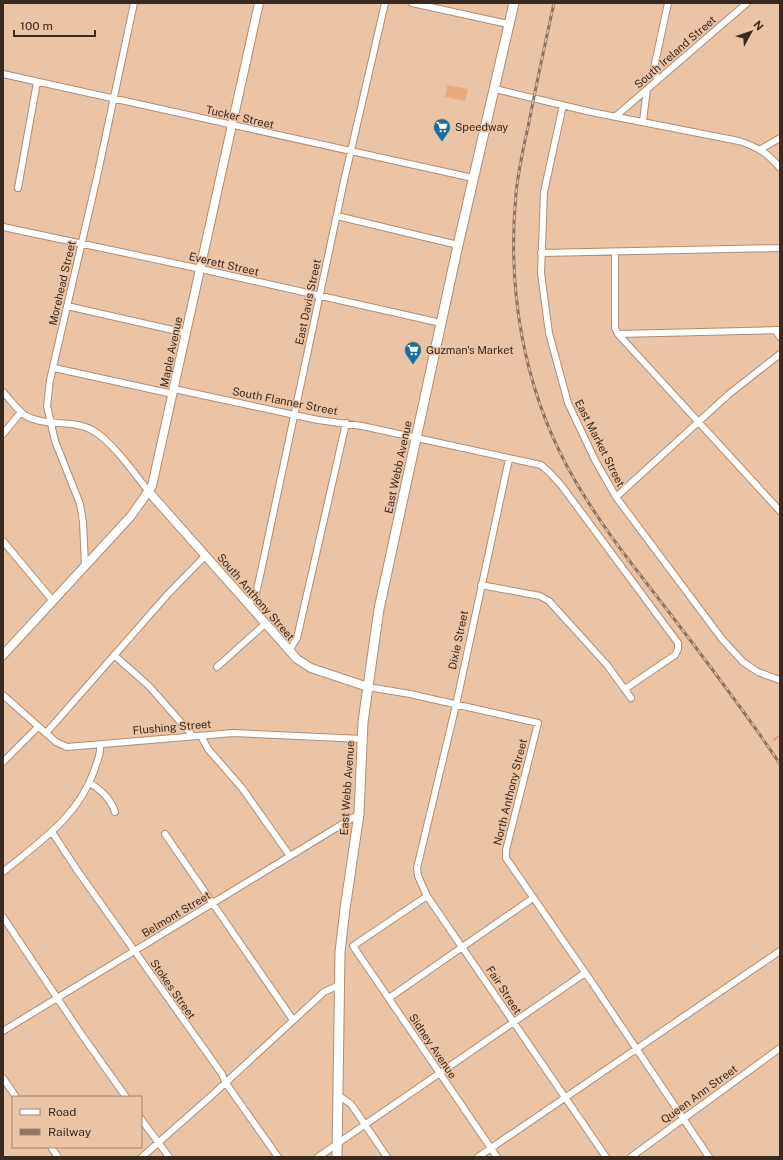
<svg xmlns="http://www.w3.org/2000/svg" width="783" height="1160" viewBox="0 0 783 1160" font-family="'Public Sans',sans-serif">
<style>
.green{fill:#e9ab7b}
.lines{fill:none;stroke-linecap:round;stroke-linejoin:round}
.stream{stroke:#e583a6;stroke-width:1.5}
.minor-casing{stroke:#b38d71;stroke-width:8}
.major-casing{stroke:#b38d71;stroke-width:10}
.highway-casing{stroke:#b38d71;stroke-width:11}
.minor{stroke:#fff;stroke-width:6}
.major{stroke:#fff;stroke-width:8}
.highway{stroke:#fff;stroke-width:9}
.rail-casing{stroke:#8e735f;stroke-width:3}
.rail{stroke:#ebc3a5;stroke-width:1.5;stroke-dasharray:4.5;stroke-linecap:butt}
.labels{text-anchor:middle;dominant-baseline:central;stroke-width:3;stroke-linejoin:round;paint-order:stroke}
.street-label{font-size:11px;fill:#39291e;stroke:#ebc3a5}
.poi-label{font-size:11px;fill:#39291e;stroke:#ebc3a5;text-anchor:start}
</style>
<rect width="100%" height="100%" fill="#ebc3a5"/>
<path class="green" d="M447,85L468,89L465,101L445,97Z"/>
<g class="lines">
<path class="stream" d="M774,740L780,735"/>
<g class="minor-casing">
<path id="minor" d="M412,3L508,24
M3,74L473,178
M657,79L654,68L668,3
M495,89L591,112L739,141C757,147 768,153 780,168
M563,105L544,192L541,273L549,333L568,403L595,460L616,497L722,639L743,662L758,672L780,680
M616,116L747,3
M643,121L647,89
M761,149L780,138
M18,188L37,82
M337,216L458,245
M3,227L201,269L441,323
M615,252V328L618,334L780,511
M541,253L780,248
M67,306L186,333
M775,330L780,337
M618,334L780,330
M54,368L173,394
M174,389L318,420L362,426L541,465L549,472L561,485L678,643V649L675,655L625,689
M3,392C10,399 17,410 26,416C46,427 72,419 92,430C111,440 135,474 149,492
M3,434L21,412
M509,459L456,705L417,868L418,876L427,896L606,1157
M616,497L729,394L780,354
M3,541L53,601
M85,566L83,522L80,504L55,441L47,406L50,380L97,177L134,3
M481,585L540,596L549,601L607,665L631,698
M249,604L256,593L260,576L344,181L385,3
M289,651L297,638L346,423
M114,655L149,686L192,735
M217,667L265,624
M368,687L410,694L538,723L506,850V858L593,984L709,1157
M3,695L56,742L67,747L233,733L363,739
M46,733L168,594L205,556
M201,736L208,749L242,788L290,856
M3,762L38,727
M90,783C101,790 111,799 115,812
M52,832L77,870L222,1074L225,1082L278,1157
M165,834L293,1020
M3,872C39,842 78,817 94,771C97,761 101,756 100,745
M3,917L82,1035L126,1097
M353,946L497,1157
M353,946L427,896
M389,998L533,898
M3,1031L359,814
M3,1078L16,1097
M339,1096L351,1104L387,1157
M141,1119L169,1157
M51,1147L58,1157
M142,1157L210,1097L324,992L339,985
M318,1157L585,973
M478,1157L780,951
M631,1157L780,1048"/>
</g>
<g class="major-casing">
<path id="major" d="M149,492L297,659L311,668L368,687
M3,655L131,516L152,486L259,3"/>
</g>
<g class="highway-casing">
<path id="highway" d="M337,1157L340,952L345,909L359,814L363,722L379,609L458,245L514,3"/>
</g>
<use href="#minor" class="minor"/>
<use href="#major" class="major"/>
<use href="#highway" class="highway"/>
<g class="rail-casing">
<path id="rail" d="M554,3C545,44 536,86 528,127C523,149 518,172 516,194C507,288 523,385 568,468C595,518 630,562 665,607C704,658 744,710 780,764"/>
</g>
<use href="#rail" class="rail"/>
</g>
<defs>
<g id="supermarket-pin" transform="scale(0.9)"><path d="M0 17L-7.5 6A9.5 9.5 0 1 1 7.5 6Z" fill="#15709f" stroke="#ebc3a5"/><path d="M-6-5.5h2.5l.6 2H6L4.5 2H-2.5L-4.4-4H-6ZM-1.5 3.2a1.3 1.3 0 1 0 .1 0ZM3 3.2a1.3 1.3 0 1 0 .1 0Z" fill="#fff"/></g>
</defs>
<g fill-rule="evenodd">
<use href="#supermarket-pin" x="442" y="127"/>
<use href="#supermarket-pin" x="413" y="350"/>
</g>
<g class="labels">
<g class="street-label">
<text transform="translate(675 52) rotate(-41)">South Ireland Street</text>
<text transform="translate(240 117) rotate(13)">Tucker Street</text>
<text transform="translate(224 264) rotate(13)">Everett Street</text>
<text transform="translate(62 283) rotate(-77)">Morehead Street</text>
<text transform="translate(308 302) rotate(-78)">East Davis Street</text>
<text transform="translate(171 352) rotate(-78)">Maple Avenue</text>
<text transform="translate(285 401) rotate(11)">South Flanner Street</text>
<text transform="translate(600 443) rotate(63)">East Market Street</text>
<text transform="translate(398 467) rotate(-78)">East Webb Avenue</text>
<text transform="translate(256 597) rotate(49)">South Anthony Street</text>
<text transform="translate(458 640) rotate(-78)">Dixie Street</text>
<text transform="translate(172 727) rotate(-5)">Flushing Street</text>
<text transform="translate(347 788) rotate(-86)">East Webb Avenue</text>
<text transform="translate(510 792) rotate(-76)">North Anthony Street</text>
<text transform="translate(176 914) rotate(-31)">Belmont Street</text>
<text transform="translate(173 989) rotate(55)">Stokes Street</text>
<text transform="translate(504 990) rotate(57)">Fair Street</text>
<text transform="translate(433 1046) rotate(56)">Sidney Avenue</text>
<text transform="translate(699 1094) rotate(-36)">Queen Ann Street</text>
</g>
<g class="poi-label">
<text x="455" y="127">Speedway</text>
<text x="426" y="350">Guzman's Market</text>
</g>
</g>
<rect width="783" height="1160" fill="none" stroke="#39291e" stroke-width="8"/>
<rect x="12" y="1096" width="130" height="52" fill="#ebc3a5" stroke="#a4856f"/>
<rect x="20" y="1109" width="20" height="6" fill="#ffffff" stroke="#a4856f"/>
<text x="48" y="1116" font-size="12" fill="#39291e">Road</text>
<rect x="20" y="1129" width="20" height="6" fill="#8e735f" stroke="#a4856f"/>
<text x="48" y="1136" font-size="12" fill="#39291e">Railway</text>
<g transform="translate(751 32) rotate(50)" stroke="#ebc3a5" stroke-width="3" paint-order="stroke">
<path d="M0-3L7 15L0 10L-7 15Z" fill="#39291e"/>
<text y="-6" font-size="11" font-weight="bold" text-anchor="middle" fill="#39291e">N</text>
</g>
<path d="M14 30v6h81v-6" fill="none" stroke="#39291e" stroke-width="2"/>
<text x="20" y="30" font-size="12" fill="#39291e" stroke="#ebc3a5" stroke-width="3" paint-order="stroke">100 m</text>
</svg>
